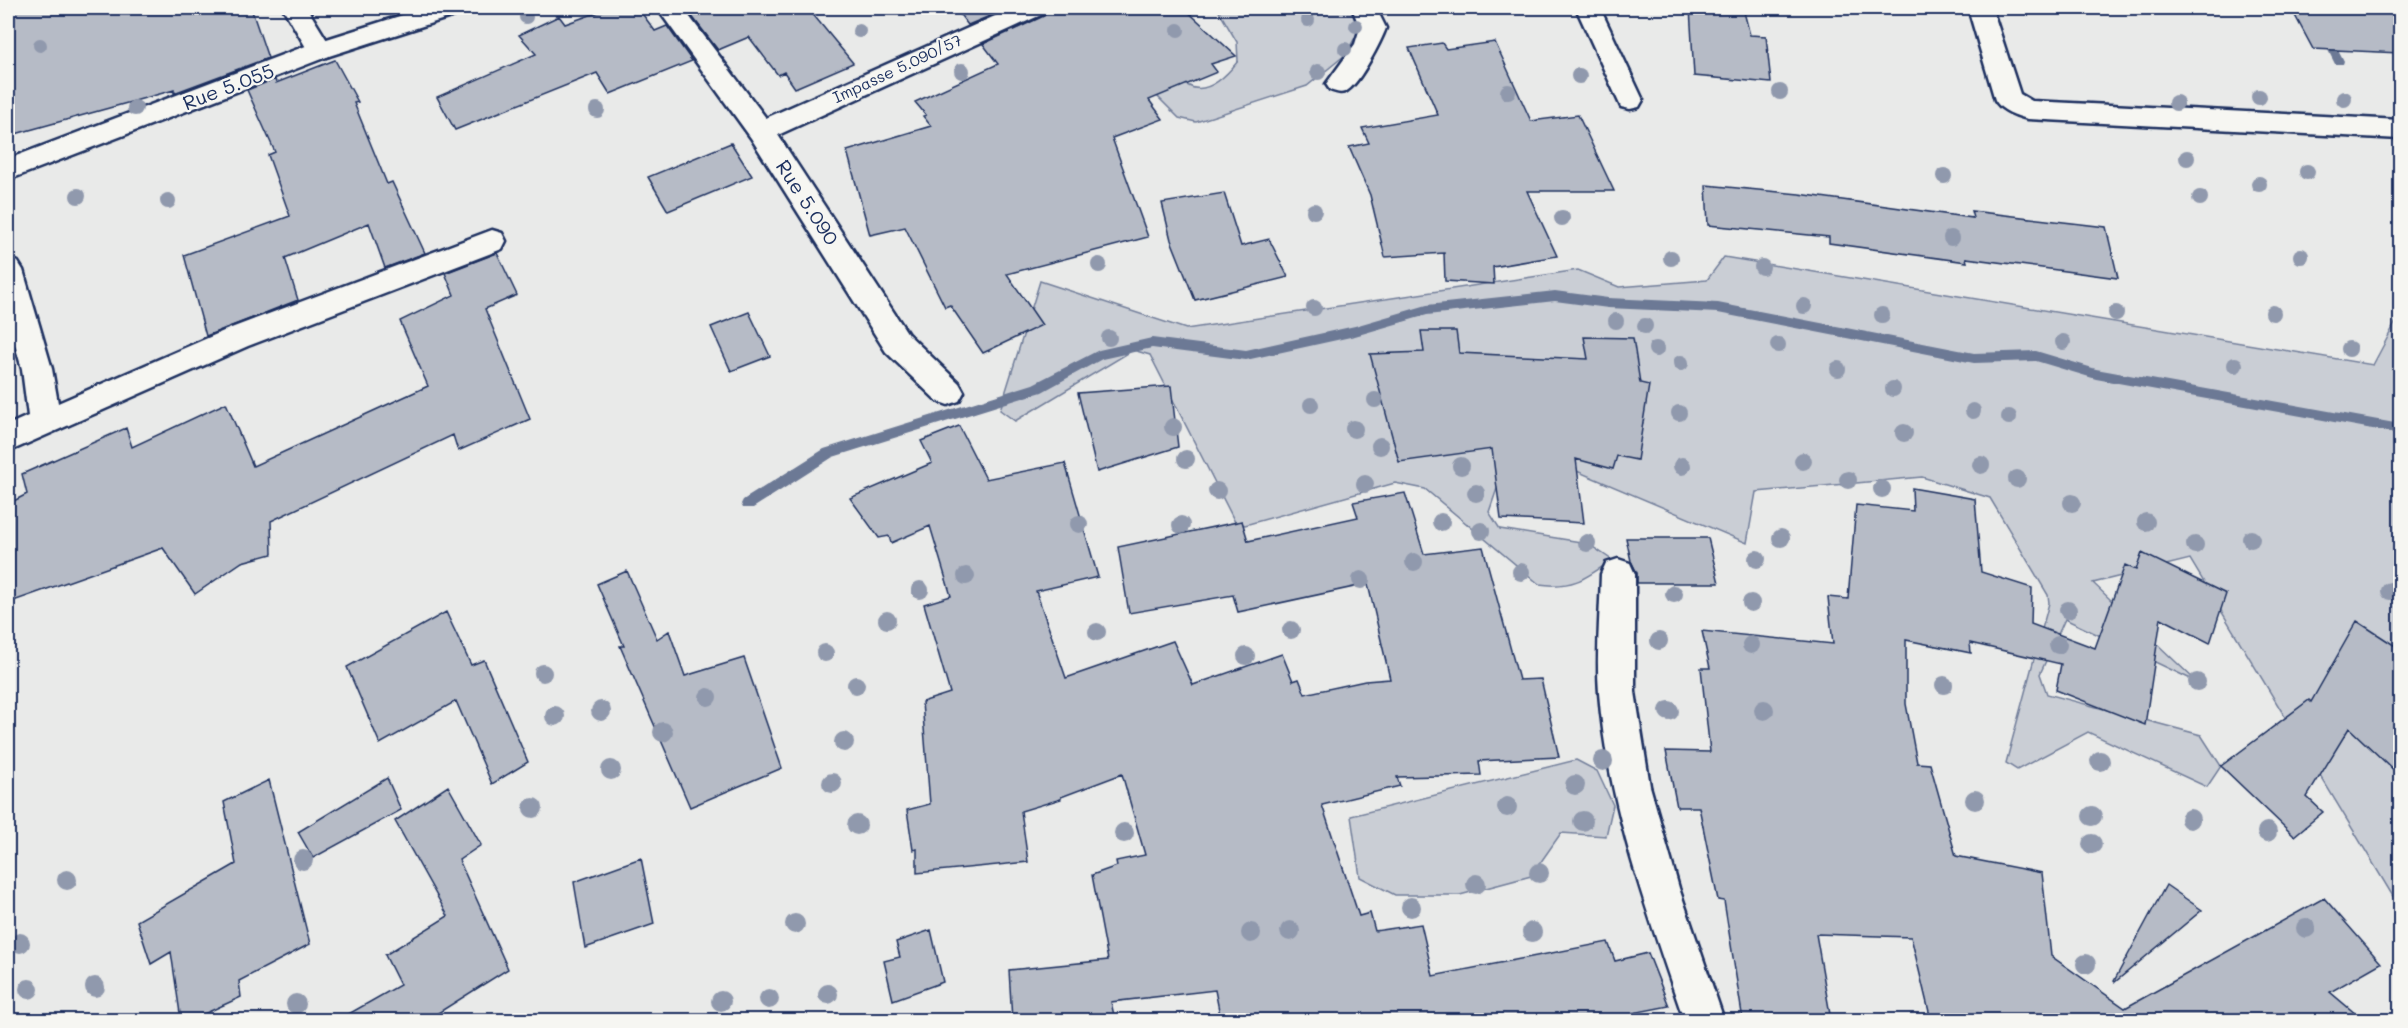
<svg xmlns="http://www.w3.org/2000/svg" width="2408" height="1028" viewBox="0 0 2408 1028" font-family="Mali,sans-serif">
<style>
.green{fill:#caced5;stroke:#727e9a;stroke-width:1.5}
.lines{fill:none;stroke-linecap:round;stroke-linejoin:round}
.stream{fill:#6c7995;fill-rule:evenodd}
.building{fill:#b6bbc6;stroke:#1b2f5e;stroke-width:1.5}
.minor-casing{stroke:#1b2f5e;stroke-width:5}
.tertiary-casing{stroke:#1b2f5e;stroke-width:5}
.minor{fill:#f6f6f2;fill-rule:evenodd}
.tertiary{fill:#f6f6f2;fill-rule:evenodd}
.tree{fill:#9099ad}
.labels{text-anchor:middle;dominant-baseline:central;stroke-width:4.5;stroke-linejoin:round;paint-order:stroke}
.far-street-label{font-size:16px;fill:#1b2f5e;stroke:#f6f6f2}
.street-label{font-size:20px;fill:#1b2f5e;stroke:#f6f6f2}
</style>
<rect width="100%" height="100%" fill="#e9eae9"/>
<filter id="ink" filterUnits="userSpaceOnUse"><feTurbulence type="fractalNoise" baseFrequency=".0167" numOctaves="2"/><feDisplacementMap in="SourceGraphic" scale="12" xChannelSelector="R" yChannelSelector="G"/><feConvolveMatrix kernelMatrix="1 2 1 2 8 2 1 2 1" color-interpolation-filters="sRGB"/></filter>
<g filter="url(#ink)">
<path class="green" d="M1217,8H1354L1364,22L1345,55L1307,86L1196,122L1179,118L1140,79L1153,45C1160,53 1179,81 1187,85C1207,97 1227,75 1238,61L1237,42Z
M1724,257L2373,365L2400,314V908L2190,559L2093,583L2197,682L2065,619L2040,674L2047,694L2201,735L2221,766L2207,787L2088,732L2017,770L2006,763L2049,603L2048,595L1990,498L1922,477L1756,492L1747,543L1520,447L1511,448L1489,512L1500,529L1587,543L1612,560C1586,578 1573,589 1539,584L1425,489L1395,483L1245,525L1235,522L1150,355L1133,350L1015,421L1000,410L1040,281L1186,329L1578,270L1619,287L1707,280Z
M1576,760L1597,771L1613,805L1606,836L1561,833L1531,876L1460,895H1395L1360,877L1351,816Z"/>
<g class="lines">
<path class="stream" d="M2307,8H2317L2344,61L2343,64H2335Z
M1555,291L1608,298L1718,303L1974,353L2036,351L2096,369L2400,424V434L2096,379L2036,361L1974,363L1718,313L1608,308L1555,301L1427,315L1355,336L1246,360L1152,348L1102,359L1042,392L833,457L753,508H743L741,504L743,500L824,449L1033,384L1099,350L1152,338L1246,350L1355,326L1427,305Z"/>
</g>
<path class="building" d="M8,8H251L268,58L174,93V90L8,136Z
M610,8H638L655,31L667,26L692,61L610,94L597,73L455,130L437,97L536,54L519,35L559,16L565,24Z
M710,8H819L811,12L853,63L795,88L784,72L778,75L749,37L718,50L691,15Z
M955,8H1009L968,25Z
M1048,8H1184L1236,56L1211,64L1217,72L1149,100L1163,119L1112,138L1148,237L1007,274L1042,325L983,353L950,305L945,307L905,227L870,235L847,151L931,126L923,116L926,115L915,102L998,64L983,44L1044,16Z
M1690,8H1743L1750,35L1766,36L1771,83L1694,76Z
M2291,8H2400V53L2313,49Z
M1495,42L1531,121L1578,115L1614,191H1527L1557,256L1493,267L1494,284L1445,281L1444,253L1385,257L1370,195L1349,147L1369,143L1362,128L1438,115L1409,48L1442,43L1446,49Z
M335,60L358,102L354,103L387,184L392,182L425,253L385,268L369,223L285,258L298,300L206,336L184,255L290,216L268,155L275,152L247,90L275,79L276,83Z
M731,143L752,176L668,211L648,177Z
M1706,185L1799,194L1973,218L1971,211L2106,227L2118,278L1966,258L1967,262L1829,243V237L1708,225Z
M1224,193L1241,246L1269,239L1288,277L1195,300L1171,240L1162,203Z
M497,253L517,295L485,309L530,419L458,451L453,435L271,521L272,554L242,562L195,594L163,548L8,603V504L27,494L22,474L126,428L132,447L226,403L253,466L428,386L400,321L454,295L445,273Z
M749,312L770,356L731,371L711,327Z
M1421,331H1456L1459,353L1588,359L1584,337L1633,338L1640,383L1649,385L1637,460L1617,456L1613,469L1576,459L1584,523L1501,519L1492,449L1399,462L1370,354L1424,352Z
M1171,386L1178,447L1097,472L1078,393Z
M959,426L986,479L1065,463L1098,577L1036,591L1066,678L1173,641L1193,685L1282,654L1293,681L1299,679L1305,694L1365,681L1390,679L1368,584L1238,612L1233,595L1129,613L1118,547L1242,521L1248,541L1358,517L1353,502L1405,493L1424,554L1483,547L1519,680L1541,679L1559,757L1479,761L1481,775L1397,777L1400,786L1322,805L1359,916L1370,913L1375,931L1421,924L1433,976L1608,942L1615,961L1648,953L1669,1006L1633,1013L1636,1020H1221L1215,990L1111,1002L1115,1020H1012L1009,970L1108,960L1092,875L1117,866L1116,861L1145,855L1122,774L1061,797V799L1021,811L1028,862L917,873V849L913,850L907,810L930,804L922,702L950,693L924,604L951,596L930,526L891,543L889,536L879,538L850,498L932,463L921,441Z
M1912,488L1975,499L1981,572L2032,588L2031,624L2095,648L2125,565L2136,570L2142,553L2226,594L2210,643L2161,618L2145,725L2056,690L2061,664L1970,643L1971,653L1906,640V704L1917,763L1930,764L1956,856L2042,873L2051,956L2125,1008L2324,898L2381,963L2330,992L2363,1020H1931L1911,937L1816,934L1831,1020H1743L1724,901L1718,900L1699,807H1677L1666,751L1710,752L1701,668H1710L1702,631L1833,644L1828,597L1848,599L1856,505L1913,511Z
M1626,538H1708L1719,583H1637V573L1631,561Z
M627,571L657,639L669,631L685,676L744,658L782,768L690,807L620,646H624L597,584Z
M446,612L471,665L484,660L528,762L492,784L456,701L380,744L347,667Z
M2357,621L2400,649V776L2349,728L2307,797L2323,812L2294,836L2221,766L2309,700L2311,702Z
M387,778L401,810L313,858L298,832Z
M269,780L310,944L239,981L241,997L191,1020H181L171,952L151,964L137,921L236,864L224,802Z
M448,786L481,845L459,860L508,969L427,1020H338L400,985L385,955L448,916L395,821Z
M641,858L654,924L585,948L574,882Z
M2166,885L2202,910L2115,982L2114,981Z
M931,930L943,982L893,1000L884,961L900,957L896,942Z"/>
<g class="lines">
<g class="minor-casing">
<path id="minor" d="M283,8H307L333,50L329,56L320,59L311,56Z
M657,8H683L766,118L1013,8H1046L1043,14L778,135L908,334L959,383L964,392L959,401L948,405L937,401L886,352L751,138Z
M1352,8H1376L1386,28C1381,42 1360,82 1348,90C1342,95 1336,92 1330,90L1326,84L1355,44L1360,28Z
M1576,8H1600L1643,100L1639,107L1630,109L1621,107Z
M1968,8H1992L2020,94L2032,101L2400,120V139L2028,119C2016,116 2001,111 1995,100Z
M492,230L502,233L506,241L502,249L248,346L8,452V425L28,416L22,369L8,320V259L18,262L23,270L52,369L58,403L226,330Z
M1618,559L1630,563L1635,574V692L1650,786L1679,888L1724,1020H1684C1648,914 1608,806 1599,693C1596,654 1600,613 1601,574L1606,563Z"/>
</g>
<g class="tertiary-casing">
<path id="tertiary" d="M425,8H464L460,14L329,56L8,180V159L311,44Z"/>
</g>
<use href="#minor" class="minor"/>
<use href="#tertiary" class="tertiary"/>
</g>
<g class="tree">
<circle cx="526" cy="17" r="7"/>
<circle cx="1308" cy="20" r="7"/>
<circle cx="1356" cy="26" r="7"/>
<circle cx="1178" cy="30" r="7"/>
<circle cx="859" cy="31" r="7"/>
<circle cx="40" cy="45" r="7"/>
<circle cx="1345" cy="49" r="7"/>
<circle cx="962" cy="71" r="8"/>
<circle cx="1318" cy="72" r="8"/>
<circle cx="1579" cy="76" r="8"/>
<circle cx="1508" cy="92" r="8"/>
<circle cx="1780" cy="92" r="8"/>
<circle cx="2259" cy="97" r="8"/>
<circle cx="2344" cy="99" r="8"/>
<circle cx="2176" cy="103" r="8"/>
<circle cx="135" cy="108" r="8"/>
<circle cx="597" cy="110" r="8"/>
<circle cx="2187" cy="158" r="8"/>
<circle cx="2307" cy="172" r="8"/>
<circle cx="1944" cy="176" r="8"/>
<circle cx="2259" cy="184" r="8"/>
<circle cx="78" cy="196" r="8"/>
<circle cx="2200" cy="198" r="8"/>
<circle cx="168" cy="201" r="8"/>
<circle cx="1314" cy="211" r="8"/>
<circle cx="1562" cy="218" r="8"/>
<circle cx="1951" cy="238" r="8"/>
<circle cx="2301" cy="256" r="8"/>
<circle cx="1671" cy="258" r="8"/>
<circle cx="1099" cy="265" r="8"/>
<circle cx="1762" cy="267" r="8"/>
<circle cx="1804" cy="306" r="8"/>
<circle cx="1314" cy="308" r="8"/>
<circle cx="2116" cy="313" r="8"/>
<circle cx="2273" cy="313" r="8"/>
<circle cx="1882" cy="315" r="8"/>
<circle cx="1616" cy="321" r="8"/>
<circle cx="1645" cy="326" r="8"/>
<circle cx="1109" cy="338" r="8"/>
<circle cx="2063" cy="342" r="8"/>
<circle cx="1778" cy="345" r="8"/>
<circle cx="1656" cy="349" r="8"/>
<circle cx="2349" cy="349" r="8"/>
<circle cx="1681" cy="363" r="8"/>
<circle cx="2235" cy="365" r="8"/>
<circle cx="1838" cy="369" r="8"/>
<circle cx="1893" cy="389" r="8"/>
<circle cx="1375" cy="400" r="8"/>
<circle cx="1311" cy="405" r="8"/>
<circle cx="1973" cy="411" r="8"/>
<circle cx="1679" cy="413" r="8"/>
<circle cx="2009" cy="417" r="8"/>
<circle cx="1173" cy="427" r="9"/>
<circle cx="1354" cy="429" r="9"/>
<circle cx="1904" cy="433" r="9"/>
<circle cx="1380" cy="446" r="9"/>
<circle cx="1186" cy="459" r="9"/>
<circle cx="1803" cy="461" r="9"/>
<circle cx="1981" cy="465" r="9"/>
<circle cx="1461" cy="466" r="9"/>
<circle cx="1682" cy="466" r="9"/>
<circle cx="2017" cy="479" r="9"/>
<circle cx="1848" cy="480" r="9"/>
<circle cx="1365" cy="484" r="9"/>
<circle cx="1882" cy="489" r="9"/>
<circle cx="1217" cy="491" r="9"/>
<circle cx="1476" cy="493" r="9"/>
<circle cx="2072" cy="503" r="9"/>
<circle cx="1441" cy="522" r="9"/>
<circle cx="2146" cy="522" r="9"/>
<circle cx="1079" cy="524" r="9"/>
<circle cx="1181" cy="525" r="9"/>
<circle cx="1481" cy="531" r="9"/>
<circle cx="1781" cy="538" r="9"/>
<circle cx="2251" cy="539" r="9"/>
<circle cx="1587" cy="543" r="9"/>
<circle cx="2195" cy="545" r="9"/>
<circle cx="1757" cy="559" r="9"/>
<circle cx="1414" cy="562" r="9"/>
<circle cx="1521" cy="572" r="9"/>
<circle cx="966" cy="576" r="9"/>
<circle cx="1361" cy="580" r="9"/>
<circle cx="920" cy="590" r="9"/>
<circle cx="2390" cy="591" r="9"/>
<circle cx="1674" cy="594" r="9"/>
<circle cx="1751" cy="603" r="9"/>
<circle cx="2068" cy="610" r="9"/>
<circle cx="887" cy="620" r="9"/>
<circle cx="1291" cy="630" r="9"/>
<circle cx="1097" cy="632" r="9"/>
<circle cx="1659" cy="641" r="9"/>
<circle cx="1751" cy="645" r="9"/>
<circle cx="2058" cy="645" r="9"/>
<circle cx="825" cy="653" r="9"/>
<circle cx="1246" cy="656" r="9"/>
<circle cx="543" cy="673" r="9"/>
<circle cx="2197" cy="682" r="9"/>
<circle cx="856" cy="685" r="9"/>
<circle cx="1944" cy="685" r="9"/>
<circle cx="708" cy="697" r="9"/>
<circle cx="1764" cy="710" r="10"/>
<circle cx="601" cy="711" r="10"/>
<circle cx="1669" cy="711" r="10"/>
<circle cx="555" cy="716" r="10"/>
<circle cx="663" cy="732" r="10"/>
<circle cx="844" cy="742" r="10"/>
<circle cx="1603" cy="761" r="10"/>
<circle cx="2100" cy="761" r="10"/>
<circle cx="611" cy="770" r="10"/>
<circle cx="832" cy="783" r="10"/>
<circle cx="1575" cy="785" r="10"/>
<circle cx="1975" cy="800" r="10"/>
<circle cx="1507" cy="807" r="10"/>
<circle cx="533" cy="808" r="10"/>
<circle cx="2092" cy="816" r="10"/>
<circle cx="2190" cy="819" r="10"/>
<circle cx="1583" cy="821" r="10"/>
<circle cx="857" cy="825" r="10"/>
<circle cx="2267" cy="832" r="10"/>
<circle cx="1124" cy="833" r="10"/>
<circle cx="2092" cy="844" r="10"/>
<circle cx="303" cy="860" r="10"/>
<circle cx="1539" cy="873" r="10"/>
<circle cx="67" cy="880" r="10"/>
<circle cx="1476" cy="884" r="10"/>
<circle cx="1411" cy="907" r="10"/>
<circle cx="795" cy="924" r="10"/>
<circle cx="2306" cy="928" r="10"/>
<circle cx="1290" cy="931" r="10"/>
<circle cx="1532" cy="932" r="10"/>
<circle cx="1251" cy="933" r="10"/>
<circle cx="20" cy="943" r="10"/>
<circle cx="2086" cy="964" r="10"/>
<circle cx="95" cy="987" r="10"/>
<circle cx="29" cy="989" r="10"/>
<circle cx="828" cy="994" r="10"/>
<circle cx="769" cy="999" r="10"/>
<circle cx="721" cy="1001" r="10"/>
<circle cx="296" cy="1004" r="10"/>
</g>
</g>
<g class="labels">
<g class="far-street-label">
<text transform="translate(897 68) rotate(-25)">Impasse 5.090/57</text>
</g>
<g class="street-label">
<text transform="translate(228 86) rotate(-21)">Rue 5.055</text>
<text transform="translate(808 202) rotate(57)">Rue 5.090</text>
</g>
</g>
<rect width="2408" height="1028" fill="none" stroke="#f6f6f2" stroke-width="30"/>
<rect x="15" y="15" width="2378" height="998" fill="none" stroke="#1b2f5e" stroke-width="2" filter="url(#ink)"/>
</svg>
